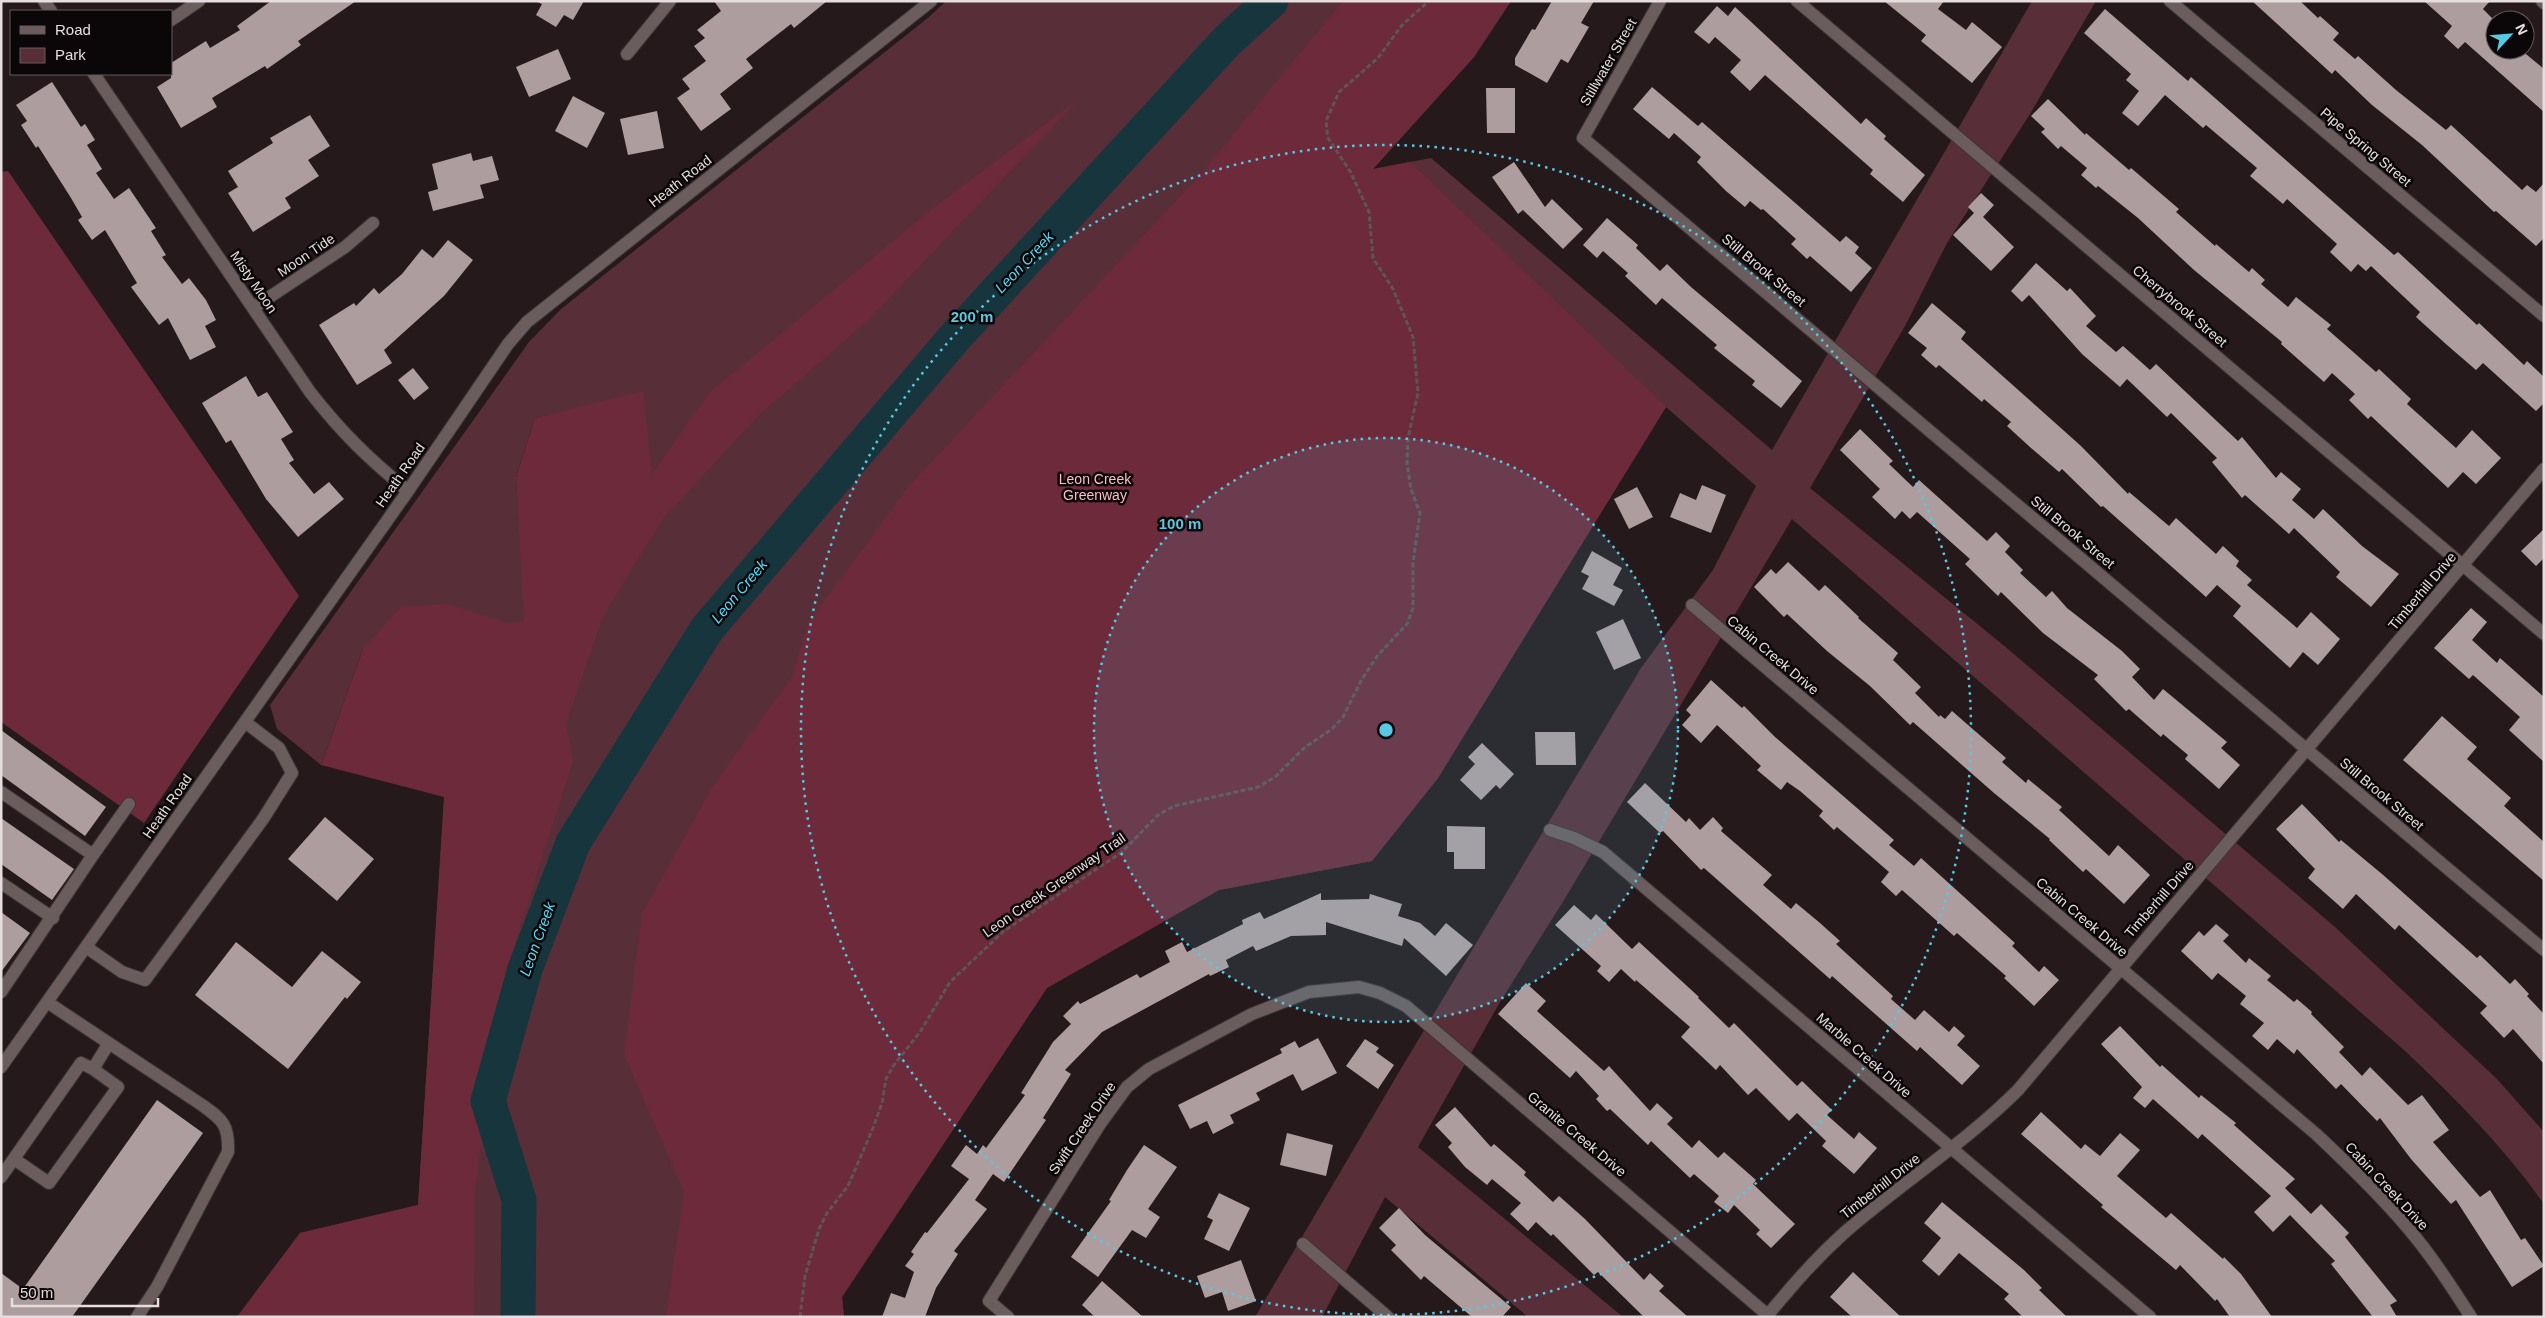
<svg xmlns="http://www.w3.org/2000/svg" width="2545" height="1318" viewBox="0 0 2545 1318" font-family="Helvetica,sans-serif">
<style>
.green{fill:#582f38;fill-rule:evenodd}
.forest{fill:#6d2a3b}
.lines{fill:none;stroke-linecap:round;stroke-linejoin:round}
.river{stroke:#16353c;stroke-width:35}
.building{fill:#ad9d9f}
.minor-casing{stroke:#3d3536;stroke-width:14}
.path{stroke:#5f5456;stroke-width:3;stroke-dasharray:5 2.5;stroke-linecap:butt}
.minor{stroke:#6b5c5e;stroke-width:12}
.ring{fill:none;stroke:#57c9e2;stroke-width:2.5;stroke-dasharray:2.5 5}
.labels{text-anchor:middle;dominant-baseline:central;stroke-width:5;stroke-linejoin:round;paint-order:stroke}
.street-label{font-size:14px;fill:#e5ddde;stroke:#0b0607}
.park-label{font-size:14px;fill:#ffbeca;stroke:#0b0607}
.water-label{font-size:15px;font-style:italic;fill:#4eddfb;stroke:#0b0607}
.centre{fill:#57c9e2;stroke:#0b0607;stroke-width:2.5}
.ring-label{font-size:15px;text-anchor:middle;font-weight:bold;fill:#57c9e2;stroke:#0b0607;stroke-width:5;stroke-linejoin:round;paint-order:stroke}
</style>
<rect width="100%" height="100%" fill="#25191b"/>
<path class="green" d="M946,1H1511L1474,57L1373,169L1431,158L1772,450L2032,1H2096L2030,114L1947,243L1905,326L1810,488L2002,644L2335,927L2497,1079L2544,1132V1204C2504,1147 2454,1097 2404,1050L1792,519L1564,900L1500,1002L1418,1147L1623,1317H1528L1385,1197L1322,1317H1255L1399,1072L1641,668L1713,570L1756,486L1666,407L1438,778L1372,861L1219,890L1047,988L842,1297L844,1317H237L300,1233L418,1205L451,692L363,649L321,765L277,729L270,705L529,342L561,309L929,17ZM603,402L521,558L516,477L535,418Z"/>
<path class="forest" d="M1343,1H1511L1474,57L1373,169L1410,162L1666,407L1438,778L1372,861L1219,890L1047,988L842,1297L844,1317H666L684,1192L624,1054L642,914L712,787L792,677L808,623L909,486L1201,174Z
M1080,98L868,320L759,415L664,517L603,616L566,723L573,761L512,953L496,1035L475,1189L474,1317H237L300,1233L418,1205L444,797L321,765L363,649L401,607L448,604L508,623L524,622L516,477L535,418L643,391L652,474L708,394L932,209Z
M8,171L299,596L144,823L1,722V172Z"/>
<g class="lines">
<path class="river" d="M518,1317L519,1200L488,1101L525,969L573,843L707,629L956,336L1227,41L1271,1"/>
</g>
<path class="building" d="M271,1H356L298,41L301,45L267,69L265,66L212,98L217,107L181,128L157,87L171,78V63L206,41L210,48L240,30L237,26Z
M535,1H584L573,20L564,15L556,27L536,15L542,4Z
M714,1H827L794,28L791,24L746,59L753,68L720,94L731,109L701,131L677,98L690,89L682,79L706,61L694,46L705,38L697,30L721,11Z
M1552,1H1594L1581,23L1589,27L1568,63L1561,59L1547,83L1515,65V58L1532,29L1535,30Z
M1884,1H1944L1938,9L1966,30L1972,22L2002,47L1972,83L1921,41L1926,35Z
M2252,1H2300L2318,18L2320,16L2339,33L2333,40L2355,59L2358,56L2396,90L2446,130L2451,125L2522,190L2527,185L2536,192L2544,183V238L2536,246L2496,211L2494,212L2422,145L2372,105L2335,70L2332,74Z
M2424,1H2490L2483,9L2495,21V50H2521L2544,69V112L2465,42L2458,49L2444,36L2452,26Z
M1717,6L1728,16L1735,7L1861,124L1866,118L1886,136L1884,139L1925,175L1903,202L1870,174L1873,170L1765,75L1750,91L1730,72L1741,60L1715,37L1709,44L1694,32Z
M2105,9L2188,81L2191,77L2394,255L2398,252L2477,325L2479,323L2524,365L2527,361L2544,377V403L2536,411L2483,363L2476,370L2447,345L2416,317L2420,312L2371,266L2366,271L2358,264L2351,272L2330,252L2337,244L2287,199L2283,204L2250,176L2257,168L2206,125L2203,128L2165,95L2138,126L2122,113L2139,91L2126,80L2131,74L2084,33Z
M558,49L571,79L529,97L516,67Z
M52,82L81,127L85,124L95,140L87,145L102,169L96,173L114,199L129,188L156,228L151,231L166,255L162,257L182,284L189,278L206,300L216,320L205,326L216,347L190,360L168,318L159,325L131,287L137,283L105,230L92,240L78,220L82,217L71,198L38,146L36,148L21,125L27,121L16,105Z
M1652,87L1698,126L1702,122L1840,242L1846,236L1859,247L1855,253L1872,268L1851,292L1810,256L1807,259L1791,244L1796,239L1763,209L1761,210L1750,201L1745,207L1726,191L1697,162L1701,157L1674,133L1669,139L1633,109Z
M1486,88H1515V133H1487Z
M573,96L605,113L587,148L555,131Z
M2048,99L2085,135L2086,133L2129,170L2131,168L2179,209L2176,212L2215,246L2216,244L2249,272L2252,268L2265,280L2261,284L2288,307L2296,297L2331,325L2327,329L2376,372L2379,369L2411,399L2407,404L2456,448L2472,430L2501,458L2476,484L2463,472L2448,488L2371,416L2368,419L2349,400L2355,394L2332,373L2324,382L2281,344L2282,342L2194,270L2138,218L2098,186L2096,188L2081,175L2087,168L2061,146L2058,149L2041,132L2045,129L2031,116Z
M657,111L664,148L628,155L620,119Z
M310,115L330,146L308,160L319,176L285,198L291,208L253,232L228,193L238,187L228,171L273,143L270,138Z
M471,153L473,161L492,156L499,180L480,185L484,198L433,211L428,192L438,189L432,164Z
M1514,162L1545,207L1552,199L1583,229L1563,249L1523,210L1518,214L1492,177Z
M1981,193L1994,205L1983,217L2014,247L1991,271L1953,235L1974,213L1968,207Z
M1607,218L1638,245L1636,248L1660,271L1667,264L1691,287L1802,381L1781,408L1752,385L1755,381L1714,348L1717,345L1662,298L1656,305L1625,276L1628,273L1603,251L1597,258L1583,245Z
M448,240L473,260L444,296L384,350L392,363L357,385L319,325L354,303L356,306L374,288L379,294L402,274L422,249L433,258Z
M2036,263L2067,291L2070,288L2096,316L2086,326L2116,352L2123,346L2150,370L2156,364L2238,441L2242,437L2276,478L2281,472L2301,489L2292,500L2314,519L2323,509L2362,546L2399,574L2371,607L2336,577L2340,572L2294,528L2289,534L2245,495L2242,498L2212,462L2217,458L2171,413L2167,417L2127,379L2120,387L2082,354L2029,295L2022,302L2011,291Z
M1932,303L1966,332L1961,339L2081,446L2128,494L2129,492L2169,526L2176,518L2216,554L2223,546L2239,561L2236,566L2252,580L2247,585L2297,628L2311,612L2340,639L2318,665L2303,652L2290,668L2233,616L2241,606L2217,585L2206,597L2103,506L2101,507L2062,469L2059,472L2031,448L2007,426L2011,422L1984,399L1982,402L1939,365L1936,368L1921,355L1927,348L1908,333Z
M413,368L429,388L414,400L398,380Z
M246,376L258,397L267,392L293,432L281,439L294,460L289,463L314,494L329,482L344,499L298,537L266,499L231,440L226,443L202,403Z
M1860,429L1893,461L1889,464L1913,487L1919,480L1987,541L1996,532L2010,546L2005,552L2023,570L2020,573L2046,597L2052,591L2067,608L2122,651L2140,669L2132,677L2154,700L2163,689L2227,742L2221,748L2240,765L2219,789L2185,759L2188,755L2163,734L2161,737L2129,709L2126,711L2094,679L2098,675L2043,633L2001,592L1998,596L1965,564L1970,559L1917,512L1910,519L1902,511L1895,519L1872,497L1880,489L1840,450Z
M1702,485L1726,495L1711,533L1670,517L1680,493L1696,500Z
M1637,487L1653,517L1629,529L1614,499Z
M2544,529V558L2536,566L2521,551Z
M1592,551L1622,568L1613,585L1623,590L1614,606L1582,589L1589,576L1581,572Z
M1788,562L1819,591L1825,585L1859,617L1858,618L1898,653L1893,660L1921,687L1915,693L1939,717L1940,715L1945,719L1952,711L2006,758L2002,762L2026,783L2028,779L2062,807L2059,810L2109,856L2118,845L2150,875L2124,904L2086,869L2083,872L2049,840L2050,839L1994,793L1913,722L1910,725L1870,686L1827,651L1787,614L1784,617L1754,587L1771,569L1776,574Z
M2471,608L2487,622L2472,640L2497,663L2500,658L2544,697V762L2509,730L2520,717L2473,675L2469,679L2434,648Z
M1623,619L1641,658L1614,670L1596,632Z
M1711,680L1742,708L1744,706L1775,737L1894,840L1889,845L1914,866L1921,858L2015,943L2012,946L2039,972L2044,966L2059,980L2034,1006L2004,978L2006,976L1957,933L1954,936L1902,890L1896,896L1881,882L1889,872L1837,827L1834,830L1819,816L1823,811L1800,791L1787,782L1781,790L1757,770L1761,766L1717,725L1701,743L1682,725L1691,715L1686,710Z
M2442,716L2477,747L2467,759L2511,798L2504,806L2544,842V881L2403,760Z
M1,730L106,807L85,836L1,775Z
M1535,732H1575L1576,765H1536Z
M1482,743L1514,774L1500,789L1496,785L1481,800L1460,780L1475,764L1468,757Z
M1645,783L1686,822L1689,818L1700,830L1713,817L1723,828L1721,831L1772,875L1763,885L1791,909L1796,903L1820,923L1840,941L1836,944L1893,996L1891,999L1915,1020L1924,1010L1949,1032L1954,1026L1965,1036L1957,1045L1980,1066L1962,1085L1920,1047L1917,1051L1832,976L1830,979L1704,868L1701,870L1663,831L1660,833L1627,802Z
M2302,804L2339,842L2341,840L2382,874L2477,958L2480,955L2510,984L2515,979L2529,994L2527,996L2544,1014V1064L2513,1029L2504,1038L2480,1013L2487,1006L2399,925L2395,930L2356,894L2343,909L2308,878L2315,869L2276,829Z
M325,817L374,859L337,901L288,859Z
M1,818L74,869L52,900L1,864Z
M1447,826L1485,827V869H1454V852H1447Z
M1321,893V900L1369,899L1370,894L1402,904L1398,916L1420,923L1435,936L1446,923L1473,945L1446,976L1404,938L1402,946L1326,922V935L1291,936L1256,951L1253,946L1226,960L1229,967L1210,976L1209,974L1102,1032L1065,1070L1071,1074L1043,1118L1046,1120L1004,1182L993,1174L975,1200L987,1209L954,1251L958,1254L936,1288L925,1317H882L891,1293L905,1298L914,1272L905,1266L914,1254L911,1252L925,1232L927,1233L969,1179L951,1166L966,1145L977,1154L983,1145L986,1148L1025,1095L1021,1093L1053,1042L1071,1024L1063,1016L1078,1001L1080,1004L1137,974L1140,978L1170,962L1165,951L1182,942L1187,952L1243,924L1242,920L1260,912L1264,919Z
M1574,905L1591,920L1596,914L1632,949L1639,942L1699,997L1698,998L1729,1028L1734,1023L1797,1086L1802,1081L1832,1110L1827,1115L1854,1139L1859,1132L1877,1148L1854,1174L1822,1146L1826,1141L1797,1113L1789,1121L1756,1088L1748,1095L1720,1065L1716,1070L1681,1037L1690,1027L1636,980L1635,982L1621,969L1609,982L1597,971L1601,966L1555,925Z
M1,912L30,933L1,972Z
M2216,924L2229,935L2223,941L2246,963L2249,958L2271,976L2267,980L2294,1002L2297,999L2312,1012L2311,1014L2344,1047L2339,1052L2362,1076L2370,1067L2408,1105L2422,1095L2449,1130L2433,1142L2480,1197L2490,1190L2521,1240L2525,1238L2544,1266L2512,1287L2456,1200L2451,1204L2411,1159L2380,1118L2377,1121L2341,1084L2336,1089L2297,1049L2294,1054L2277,1039L2268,1050L2252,1036L2264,1023L2240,1004L2246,996L2218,973L2212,980L2181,951L2199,931L2204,936Z
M236,942L292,987L322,951L361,982L347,999L345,997L288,1069L195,995Z
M1526,983L1546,1001L1537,1011L1604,1071L1609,1066L1650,1111L1657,1103L1673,1118L1667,1124L1692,1148L1699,1140L1718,1158L1724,1152L1756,1180L1753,1184L1795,1224L1771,1248L1756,1234L1760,1230L1734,1205L1728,1213L1714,1202L1719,1196L1694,1174L1690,1178L1651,1141L1648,1145L1610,1109L1607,1111L1596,1099L1599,1096L1576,1071L1570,1078L1498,1014Z
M2120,1026L2160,1067L2162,1065L2199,1098L2201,1095L2236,1123L2234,1125L2295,1179L2285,1188L2311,1214L2321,1204L2349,1233L2345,1237L2397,1301L2390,1305L2397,1317H2373L2331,1264L2335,1261L2290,1215L2273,1232L2254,1212L2271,1196L2202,1134L2198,1139L2153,1099L2145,1108L2133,1098L2142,1087L2101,1044Z
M1318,1038L1337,1073L1302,1091L1293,1074L1256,1093L1260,1100L1230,1115L1234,1123L1213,1134L1207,1121L1190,1129L1178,1105L1282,1053L1280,1049L1295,1041L1299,1048Z
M1365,1039L1379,1048L1376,1052L1394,1065L1378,1089L1346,1066Z
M157,1100L203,1133L72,1317H1V1273L23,1289Z
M1455,1107L1491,1147L1494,1144L1526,1172L1524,1175L1553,1202L1559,1196L1585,1219L1644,1280L1650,1273L1664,1286L1659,1291L1688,1317H1644L1598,1272L1594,1275L1553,1234L1551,1236L1536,1222L1528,1231L1510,1214L1521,1203L1492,1179L1487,1185L1465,1167L1448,1147L1452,1143L1435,1125Z
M2041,1112L2081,1149L2085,1144L2100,1156L2120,1133L2140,1150L2117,1176L2166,1218L2171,1213L2223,1259L2224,1257L2241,1274L2272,1317H2230L2217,1299L2215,1301L2180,1265L2176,1270L2101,1207L2103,1205L2021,1134Z
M1287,1133L1333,1145L1326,1176L1280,1165Z
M1144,1145L1177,1167L1148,1209L1160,1217L1146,1238L1132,1230L1098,1277L1071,1257L1111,1201L1109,1200L1127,1170Z
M1219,1193L1250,1208L1229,1251L1204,1239L1213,1220L1207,1217Z
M1942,1202L2024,1270L2042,1288L2039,1290L2067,1317H2023L2004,1299L2009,1294L1959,1253L1939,1276L1922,1261L1941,1238L1924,1223Z
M1399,1208L1425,1235L1511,1307L1502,1317H1472L1424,1276L1421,1280L1391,1250L1396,1245L1379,1228Z
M1241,1260L1256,1301L1228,1311L1222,1292L1205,1298L1197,1276Z
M1853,1272L1901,1317H1852L1830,1297Z
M1102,1281L1143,1317H1095L1082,1305Z"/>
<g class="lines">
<g class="minor-casing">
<path id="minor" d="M44,1L51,11
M1660,1L1583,138L2544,950
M1797,1L2544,634
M2170,1L2544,316
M2542,1L2544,3
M171,20L199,1
M627,54L670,1
M94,74L310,392C342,433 368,458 408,491
M253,308L345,247L373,223
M1692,605L2316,1134C2348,1164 2379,1194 2407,1227C2431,1255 2451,1286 2471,1317
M1,792L93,855L1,992
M1550,830L1574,838L1603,852L2150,1317
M93,855L129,804
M1,883L53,918
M86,947L122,972L145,980L263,819L292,773L279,748L245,722
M47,1002L202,1105C223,1120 229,1125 228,1152L157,1287L137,1317
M1,1067L408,491L508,344L527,322L931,1
M14,1159L49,1183L118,1087L93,1069
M1,1177L81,1063L93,1069L109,1043
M1303,1244L1388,1317
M1008,1317L989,1301L1100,1124L1127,1087L1149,1069L1252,1014L1309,992L1359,987L1380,993L1406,1006L1770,1317
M1766,1317C1792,1286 1814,1260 1844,1233C1901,1183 1965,1143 2018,1090L2544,469"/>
</g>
<path class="path" d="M800,1317L805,1276L819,1229L827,1213L848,1186L873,1128L882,1103L886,1079L894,1065L920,1032L950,982L1004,931L1122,852L1158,815L1174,806L1258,787L1275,777L1304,748L1332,729L1343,717L1362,679L1378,655L1407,624L1413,608V563L1420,513L1411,489L1407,463L1408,438L1418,393L1413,337L1393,289L1373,258L1369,212L1350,171L1328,138L1326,121L1339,92L1378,58L1402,25L1429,1"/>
<use href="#minor" class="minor"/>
</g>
<circle cx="1386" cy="730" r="292" fill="#57c9e2" fill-opacity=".12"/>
<g class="ring">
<circle cx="1386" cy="730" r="292"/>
<circle cx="1386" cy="730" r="585"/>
</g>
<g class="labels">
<g class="street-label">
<text transform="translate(1608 62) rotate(-60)">Stillwater Street</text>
<text transform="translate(2366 147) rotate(40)">Pipe Spring Street</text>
<text transform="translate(680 181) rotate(-38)">Heath Road</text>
<text transform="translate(306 255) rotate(-34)">Moon Tide</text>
<text transform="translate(1764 270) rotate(40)">Still Brook Street</text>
<text transform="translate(254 282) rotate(56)">Misty Moon</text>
<text transform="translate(2180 306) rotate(40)">Cherrybrook Street</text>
<text transform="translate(400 475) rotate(-55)">Heath Road</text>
<text transform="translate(2073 532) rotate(40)">Still Brook Street</text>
<text transform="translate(2422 591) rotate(-50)">Timberhill Drive</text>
<text transform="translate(1773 655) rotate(40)">Cabin Creek Drive</text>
<text transform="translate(2382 794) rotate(40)">Still Brook Street</text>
<text transform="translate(167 806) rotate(-55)">Heath Road</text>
<text transform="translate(1054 885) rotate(-35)">Leon Creek Greenway Trail</text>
<text transform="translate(2159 899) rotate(-49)">Timberhill Drive</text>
<text transform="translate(2082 917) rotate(40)">Cabin Creek Drive</text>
<text transform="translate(1864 1055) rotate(41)">Marble Creek Drive</text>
<text transform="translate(1082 1128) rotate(-56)">Swift Creek Drive</text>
<text transform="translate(1577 1134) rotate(40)">Granite Creek Drive</text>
<text transform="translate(1880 1186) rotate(-38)">Timberhill Drive</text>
<text transform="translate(2387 1186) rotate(47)">Cabin Creek Drive</text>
</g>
<g class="park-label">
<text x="1095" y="479">Leon Creek<tspan x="1095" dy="16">Greenway</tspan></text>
</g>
<g class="water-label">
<text transform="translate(1024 262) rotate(-47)">Leon Creek</text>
<text transform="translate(739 591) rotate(-50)">Leon Creek</text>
<text transform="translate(537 939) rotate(-70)">Leon Creek</text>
</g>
</g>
<circle cx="1386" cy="730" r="8" class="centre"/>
<g class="ring-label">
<text x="972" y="322">200 m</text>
<text x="1180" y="529">100 m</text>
</g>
<rect width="2545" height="1318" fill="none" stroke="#e5ddde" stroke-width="5"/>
<rect x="10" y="10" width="162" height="65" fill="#0b0607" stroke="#625c5d"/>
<rect x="20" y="26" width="25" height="8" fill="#6b5c5e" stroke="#625c5d"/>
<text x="55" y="35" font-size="15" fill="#e5ddde">Road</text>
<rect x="20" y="48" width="25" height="15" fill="#582f38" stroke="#625c5d"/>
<text x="55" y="60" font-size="15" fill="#e5ddde">Park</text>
<g transform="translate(2510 35) rotate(64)"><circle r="24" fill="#0b0607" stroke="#625c5d"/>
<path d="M0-4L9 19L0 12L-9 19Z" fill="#57c9e2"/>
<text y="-8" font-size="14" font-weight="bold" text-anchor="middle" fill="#e5ddde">N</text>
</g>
<path d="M12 1298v8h146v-8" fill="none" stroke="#e5ddde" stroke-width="2.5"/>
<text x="20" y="1298" font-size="15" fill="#e5ddde" stroke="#0b0607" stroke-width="4" paint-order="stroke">50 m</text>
</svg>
